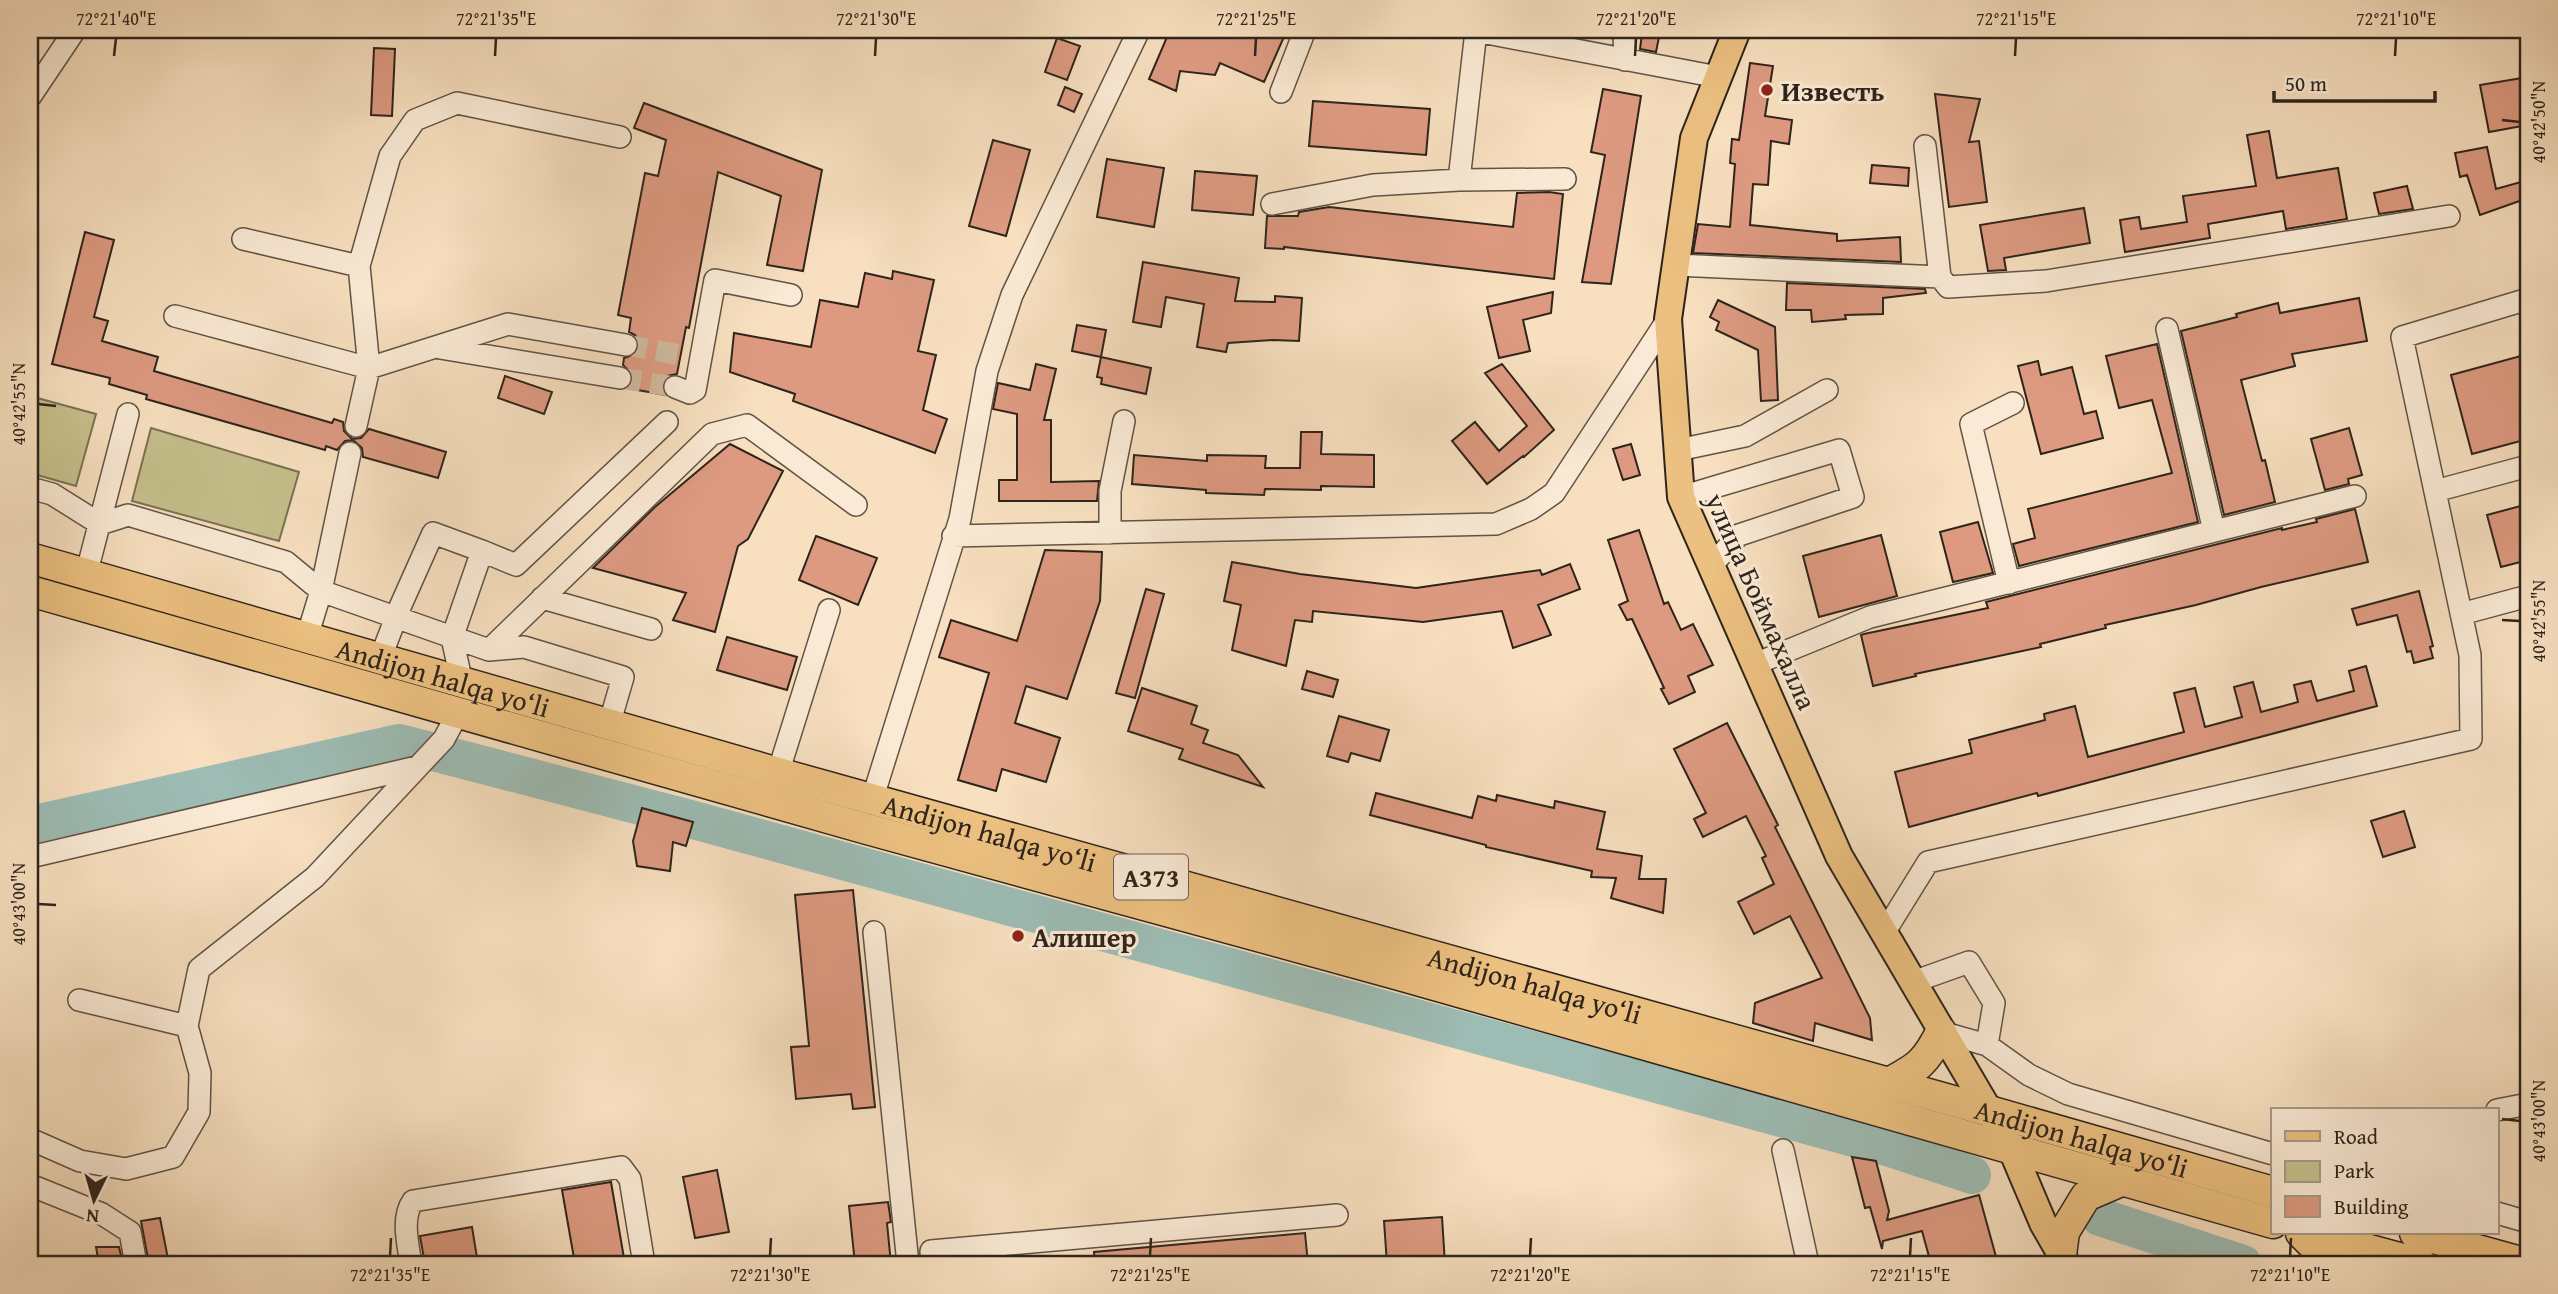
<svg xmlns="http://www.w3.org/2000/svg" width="2558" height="1294" viewBox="0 0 2558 1294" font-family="'Gentium Book Plus',serif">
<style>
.green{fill:#c5c08c;stroke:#7a7254;stroke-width:2}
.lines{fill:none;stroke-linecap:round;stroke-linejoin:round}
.river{stroke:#9dbcb4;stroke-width:38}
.building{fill:#dd9a81;stroke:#2e241c;stroke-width:2}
.minor-tunnel{stroke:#cfba9e;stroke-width:21;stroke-dasharray:21 10;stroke-linecap:butt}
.minor-casing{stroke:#605345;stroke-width:24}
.major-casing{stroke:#2e241c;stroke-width:30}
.highway-casing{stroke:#2e241c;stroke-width:33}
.minor{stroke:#faead5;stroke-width:21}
.major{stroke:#ecc080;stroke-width:26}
.highway{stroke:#ecc080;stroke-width:30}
.ticks{fill:none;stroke:#2e241c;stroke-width:2.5}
.poi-dot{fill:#8f2418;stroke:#faead5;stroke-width:2.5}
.labels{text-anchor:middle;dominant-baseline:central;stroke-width:6;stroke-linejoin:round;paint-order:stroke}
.shield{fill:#faead5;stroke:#6b5f54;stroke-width:2}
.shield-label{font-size:26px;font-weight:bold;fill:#2e241c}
.poi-label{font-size:28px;font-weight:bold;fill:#2e241c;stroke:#faead5;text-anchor:start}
.street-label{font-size:28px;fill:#2e241c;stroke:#faead5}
.neatline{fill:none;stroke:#2e241c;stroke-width:2.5}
.ticks-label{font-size:18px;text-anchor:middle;fill:#2e241c}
</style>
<rect width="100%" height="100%" fill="#f7dfbf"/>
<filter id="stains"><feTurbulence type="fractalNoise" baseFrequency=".00286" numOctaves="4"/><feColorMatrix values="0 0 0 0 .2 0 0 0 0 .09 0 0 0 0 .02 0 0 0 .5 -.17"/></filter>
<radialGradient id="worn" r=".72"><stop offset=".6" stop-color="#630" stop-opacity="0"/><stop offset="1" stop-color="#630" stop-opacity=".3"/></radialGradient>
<path class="green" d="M30,396L96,414L76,486L30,473Z
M151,428L299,472L279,541L132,501Z"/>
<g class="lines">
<path class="river" d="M30,825L399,743L690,819L1890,1148L1972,1175
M2100,1217L2243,1264"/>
</g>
<path class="building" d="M1170,30H1287L1264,82L1220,63L1215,75L1180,71L1176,91L1149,79Z
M1642,34L1659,37L1656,52L1640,49Z
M1057,38L1080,46L1067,80L1045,72Z
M374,48L395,49L392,116L371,115Z
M1750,63L1773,66L1765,116L1792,120L1789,144L1771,141L1768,185L1753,184L1750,225L1837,234V241L1900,237L1901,262L1693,253L1698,224L1730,227L1735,164L1730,163L1732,139L1739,140Z
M2528,77V125L2489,132L2480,85Z
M1065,87L1082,94L1074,112L1058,105Z
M1603,89L1641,96L1611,284L1582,282L1605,155L1591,152Z
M1935,94L1980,99L1969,142L1979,141L1987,202L1949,207Z
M1313,101L1430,109L1426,155L1309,146Z
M644,103L822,170L803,271L767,265L781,196L718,172L689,328L686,327L677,374L667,376L663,383L665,395L627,388L633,381L632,374L623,365L624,358L636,354L638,341L635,335L629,332L631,318L618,315L645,173L658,176L666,140L634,128Z
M2269,131L2277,178L2338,168L2347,219L2286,229L2283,211L2208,224L2210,238L2125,252L2120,220L2139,217L2141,229L2187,222L2183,196L2256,186L2247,135Z
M993,140L1030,150L1006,236L969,226Z
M2487,147L2496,189L2528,180V198L2480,215L2467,175L2460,177L2455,153Z
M1107,159L1164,168L1154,227L1097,217Z
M1872,165L1909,168L1908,186L1870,183Z
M1195,171L1257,176L1253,215L1192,210Z
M2407,186L2413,209L2379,214L2374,193Z
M1549,192L1563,194L1554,279L1284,247V249L1265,248L1267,216H1298L1299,212L1329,207L1513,227L1517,193Z
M2084,208L2090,243L2004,258L2006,270L1988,271L1980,225Z
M85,232L114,240L94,317L108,321L102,341L158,357L154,371L332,423L334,419L343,422L344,431L352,439L361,438L369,429L446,452L438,478L363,457L362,448L353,440L345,441L337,450L326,446L325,450L146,399L147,395L109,384L110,378L52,364Z
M1143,262L1239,278L1235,301L1275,302V296L1302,298L1299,341L1273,340L1228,343L1226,352L1197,347L1204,304L1166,297L1161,327L1133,322Z
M893,271L934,280L918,351L936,355L923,410L947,419L935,453L793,401L795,394L730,372L734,333L811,347L820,300L858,307L865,273L892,279Z
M1787,283L1925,289L1926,293L1883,298V314L1845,315L1846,319L1812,322L1811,310H1786Z
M1553,292L1551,313L1523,320L1530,351L1499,358L1487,307Z
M2359,298L2367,341L2292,354L2295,366L2241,380L2262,461L2265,460L2275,502L2224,515L2181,331L2237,317L2236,314L2278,303L2280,313Z
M1718,300L1775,327L1778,400L1761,401L1758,350L1716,330L1719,322L1710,317Z
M1077,325L1106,330L1101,357L1072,351Z
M2157,344L2198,522L2019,566L2013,544L2035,538L2028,509L2172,473L2152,400L2119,408L2106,356Z
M2528,354V439L2472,454L2451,375Z
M1101,357L1151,368L1146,394L1101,384L1102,378L1097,377Z
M2038,361L2041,375L2072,367L2084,414L2096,411L2103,438L2041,454L2018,366Z
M1036,364L1056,369L1044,420H1051V482L1099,481L1097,501H999V480H1017V414L993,409L998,383L1030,390Z
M1502,364L1554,430L1524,457L1523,456L1487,484L1452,441L1475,422L1499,451L1527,426L1485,373Z
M505,376L552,392L544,414L498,398Z
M2349,428L2362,475L2348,479L2349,484L2325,490L2311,439Z
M1301,432H1322L1321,454L1374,455V487L1321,486V490L1265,489L1264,495L1206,493V490L1132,484L1134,455L1207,461V455L1266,456L1265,468H1300Z
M730,444L783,471L748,539L738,546L715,632L673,620L686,593L593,568L655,507Z
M1631,444L1640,475L1623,480L1613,449Z
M2528,504V560L2501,567L2487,515Z
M2355,509L2368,562L2261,587L2196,605L2105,625L2106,628L2040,644L2041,647L1915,674L1916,676L1873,686L1861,635L1864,634L1988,608L1986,602L2282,528V530L2317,522L2316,519Z
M1978,522L1993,573L1953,582L1940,532Z
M1639,530L1664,604L1668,602L1681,630L1693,624L1713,665L1688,676L1695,692L1669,704L1661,689L1664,688L1632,619L1627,620L1619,605L1628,601L1608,540Z
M1881,535L1897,596L1819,617L1803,556Z
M816,536L877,558L858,605L799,580Z
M1045,550L1102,552L1100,601L1067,699L1026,686L1015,723L1060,738L1046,782L1002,769L996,791L958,780L989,673L939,657L951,620L1017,641Z
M1232,562L1300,574L1416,588L1540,570L1542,575L1570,564L1580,589L1538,605L1551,635L1513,648L1502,611L1423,622L1313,611L1312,622L1295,620L1286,666L1232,650L1241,605L1224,601Z
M1146,589L1164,594L1135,698L1116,693Z
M2419,591L2433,646L2430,647L2433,658L2414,663L2411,651L2407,652L2397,615L2357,625L2352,609Z
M727,637L797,657L787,690L717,670Z
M2366,666L2377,706L2038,796L2037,793L1909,827L1895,772L1972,753L1969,740L2045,720L2044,714L2075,706L2088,757L2184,732L2174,693L2195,688L2205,727L2242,717L2234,687L2253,682L2261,712L2298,702L2294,685L2311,681L2317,701L2354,691L2349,671Z
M1307,671L1338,680L1333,697L1302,689Z
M1142,688L1197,706L1191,724L1208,730L1203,743L1238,755L1263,787L1179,759L1183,749L1128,731Z
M1339,716L1389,730L1380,761L1351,753L1348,762L1327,756Z
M1727,723L1778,825L1775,827L1870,1018L1872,1040L1815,1023L1813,1041L1753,1023L1755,1003L1822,978L1790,916L1754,934L1738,902L1774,884L1762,858L1766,856L1746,816L1703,837L1694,819L1706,813L1674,749Z
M1376,793L1472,818L1478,796L1496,801L1497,795L1554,808L1555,801L1605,812L1597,849L1642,856L1639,879H1666L1663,913L1611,898L1616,878L1591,877L1592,871L1486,847V845L1370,815Z
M642,808L693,822L686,846L673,842L670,871L637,866L633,841Z
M2404,811L2415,847L2383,857L2371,821Z
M853,890L875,1107L853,1109L851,1094L796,1099L791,1047L809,1046L795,895Z
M1852,1157L1876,1161L1889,1211L1887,1220L1979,1195L1998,1264H1931L1922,1231L1883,1241L1882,1249L1870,1207L1865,1208Z
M717,1170L729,1232L695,1238L683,1177Z
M611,1182L625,1264H575L562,1190Z
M888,1202L891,1222L887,1223L891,1264H855L849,1206Z
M1442,1217L1445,1264H1387L1384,1221Z
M160,1218L169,1264H149L141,1221Z
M472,1227L478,1264H425L420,1236Z
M1305,1233L1308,1264H1095L1094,1252Z
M96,1247H119L123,1264H99Z"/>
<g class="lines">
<path class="minor-tunnel" d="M626,345L681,355
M620,378L675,387"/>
<g class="minor-casing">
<path id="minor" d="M1471,30L1718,77
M1619,30L1624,34L1625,60
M1281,92L1305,30
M30,97L75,30
M1925,146L1940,277
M1459,180L1565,179
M1272,204L1373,185L1459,180L1476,31
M243,239L359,266
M1676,265L1940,277L1948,287L2046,281L2449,216
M175,316L369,368L508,324L626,345
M2167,329L2214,531
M440,348L620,378
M675,387L690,393L695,390L715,280L791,295
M356,426L369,368L359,266L390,156L415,120L457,103L620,137
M1678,450L1745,436L1827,390
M350,453L321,591L489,650L524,647L623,677L609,725
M30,488L52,494L100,524L128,515L286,562L321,591L307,637
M2435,491L2528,466
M1681,497L1839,450L1853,497L1739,535L1711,566
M1110,533V491L1124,421
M953,536L1496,524L1531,509L1554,493L1668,319
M482,551L516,565L667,422
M86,575L128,414
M2009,583L1971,424L2013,403
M542,598L651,629
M2461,614L2528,596
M489,650L712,434L747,425L856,505
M380,659L400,607L433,533L482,551L452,638L462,683
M1755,664L1870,617L2355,496
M778,773L829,610
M872,800L960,519L987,371L1012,295L1139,30
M30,857L417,767
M874,932L908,1264
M1884,933L1928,862L2471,739L2470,655L2402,337L2528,299
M1913,982L1969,962L1994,1003L1987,1045
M79,1000L187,1026
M1941,1032L1987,1045L2029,1075L2068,1094L2273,1154
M2497,1110L2528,1104
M30,1139L80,1161L126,1169L173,1157L199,1112L200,1073L187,1026L199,969L315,877L444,739L459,711
M1783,1150L1808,1264
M30,1185L102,1214L130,1232L136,1264
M2497,1213L2528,1222
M411,1264C408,1244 401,1218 413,1201L621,1167L630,1179L644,1264
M932,1264L931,1251L1337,1215"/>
</g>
<g class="major-casing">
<path id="major" d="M1737,30L1694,138L1668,319L1681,497L1839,856L2012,1150L2043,1223L2066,1263"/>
</g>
<g class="highway-casing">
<g id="highway">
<path id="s1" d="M30,558L778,773L1989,1111L2273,1192"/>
<path d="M30,591L867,829L1396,974L2273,1223"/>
<path d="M1889,1083C1919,1067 1926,1062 1941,1032"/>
<path d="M2301,1233L2332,1264"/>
<path d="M2307,1233L2421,1264"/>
<path d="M2415,1233L2528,1264"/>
<path d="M2061,1255L2064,1232L2086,1196L2121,1181"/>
</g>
</g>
<use href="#minor" class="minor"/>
<use href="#major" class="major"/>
<use href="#highway" class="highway"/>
</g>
<path class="ticks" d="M114,56L116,38M495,56L496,38M875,56L876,38M1255,56L1256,38M1635,56L1636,38M2015,56L2016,38M2395,56L2396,38M2502,120L2520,122M38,404L56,406M2502,620L2520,621M38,904L56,905M2502,1119L2520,1121M390,1256L391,1238M770,1256L771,1238M1150,1256L1151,1238M1530,1256L1531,1238M1910,1256L1911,1238M2290,1256L2291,1238"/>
<g class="poi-dot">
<circle cx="1767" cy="90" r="7"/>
<circle cx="1018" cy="936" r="7"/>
</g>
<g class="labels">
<rect class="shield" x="1114" y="854.5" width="74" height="45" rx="5"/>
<g class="shield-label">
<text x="1151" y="877">A373</text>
</g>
<g class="poi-label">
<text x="1781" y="90">Известь</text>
<text x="1032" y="936">Алишер</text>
</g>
<g class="street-label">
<text transform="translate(1762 601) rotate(66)">улица Боймахалла</text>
<text stroke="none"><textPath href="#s1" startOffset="430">Andijon halqa yo‘li</textPath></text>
<text stroke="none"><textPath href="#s1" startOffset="998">Andijon halqa yo‘li</textPath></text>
<text stroke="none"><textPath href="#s1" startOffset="1564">Andijon halqa yo‘li</textPath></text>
<text stroke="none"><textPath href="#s1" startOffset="2132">Andijon halqa yo‘li</textPath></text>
</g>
</g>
<rect width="2558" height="1294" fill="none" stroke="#f7dfbf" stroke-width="77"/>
<rect x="2271" y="1108" width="228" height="126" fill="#faead5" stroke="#a89b8b" stroke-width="2"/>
<rect x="2285" y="1131" width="35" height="10" fill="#ecc080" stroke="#a89b8b" stroke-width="2"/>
<text x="2334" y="1144" font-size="21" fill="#2e241c">Road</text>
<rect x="2285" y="1161" width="35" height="21" fill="#c5c08c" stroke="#a89b8b" stroke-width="2"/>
<text x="2334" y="1178" font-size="21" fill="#2e241c">Park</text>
<rect x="2285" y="1196" width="35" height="21" fill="#dd9a81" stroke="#a89b8b" stroke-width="2"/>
<text x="2334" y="1214" font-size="21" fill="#2e241c">Building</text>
<g transform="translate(94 1200) rotate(185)" stroke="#faead5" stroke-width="5" paint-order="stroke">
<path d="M0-5L12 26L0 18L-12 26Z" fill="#2e241c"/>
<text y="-10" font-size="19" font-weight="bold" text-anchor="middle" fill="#2e241c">N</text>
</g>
<path d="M2274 91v10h161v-10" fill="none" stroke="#2e241c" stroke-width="3.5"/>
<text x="2285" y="91" font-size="21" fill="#2e241c" stroke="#faead5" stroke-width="5" paint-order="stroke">50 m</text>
<rect x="38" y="38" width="2482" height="1218" class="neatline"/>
<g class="ticks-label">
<text x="116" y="25">72°21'40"E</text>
<text x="496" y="25">72°21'35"E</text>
<text x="876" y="25">72°21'30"E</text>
<text x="1256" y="25">72°21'25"E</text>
<text x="1636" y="25">72°21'20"E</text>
<text x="2016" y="25">72°21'15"E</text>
<text x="2396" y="25">72°21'10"E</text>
<text transform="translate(2539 122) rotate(-90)" y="6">40°42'50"N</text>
<text transform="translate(19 404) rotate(-90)" y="6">40°42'55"N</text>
<text transform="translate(2539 621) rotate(-90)" y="6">40°42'55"N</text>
<text transform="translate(19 904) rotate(-90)" y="6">40°43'00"N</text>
<text transform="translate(2539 1121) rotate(-90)" y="6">40°43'00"N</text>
<text x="390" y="1281">72°21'35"E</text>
<text x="770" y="1281">72°21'30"E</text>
<text x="1150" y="1281">72°21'25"E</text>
<text x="1530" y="1281">72°21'20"E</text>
<text x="1910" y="1281">72°21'15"E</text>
<text x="2290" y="1281">72°21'10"E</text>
</g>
<rect width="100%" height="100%" filter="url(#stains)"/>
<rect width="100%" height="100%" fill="url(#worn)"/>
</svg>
